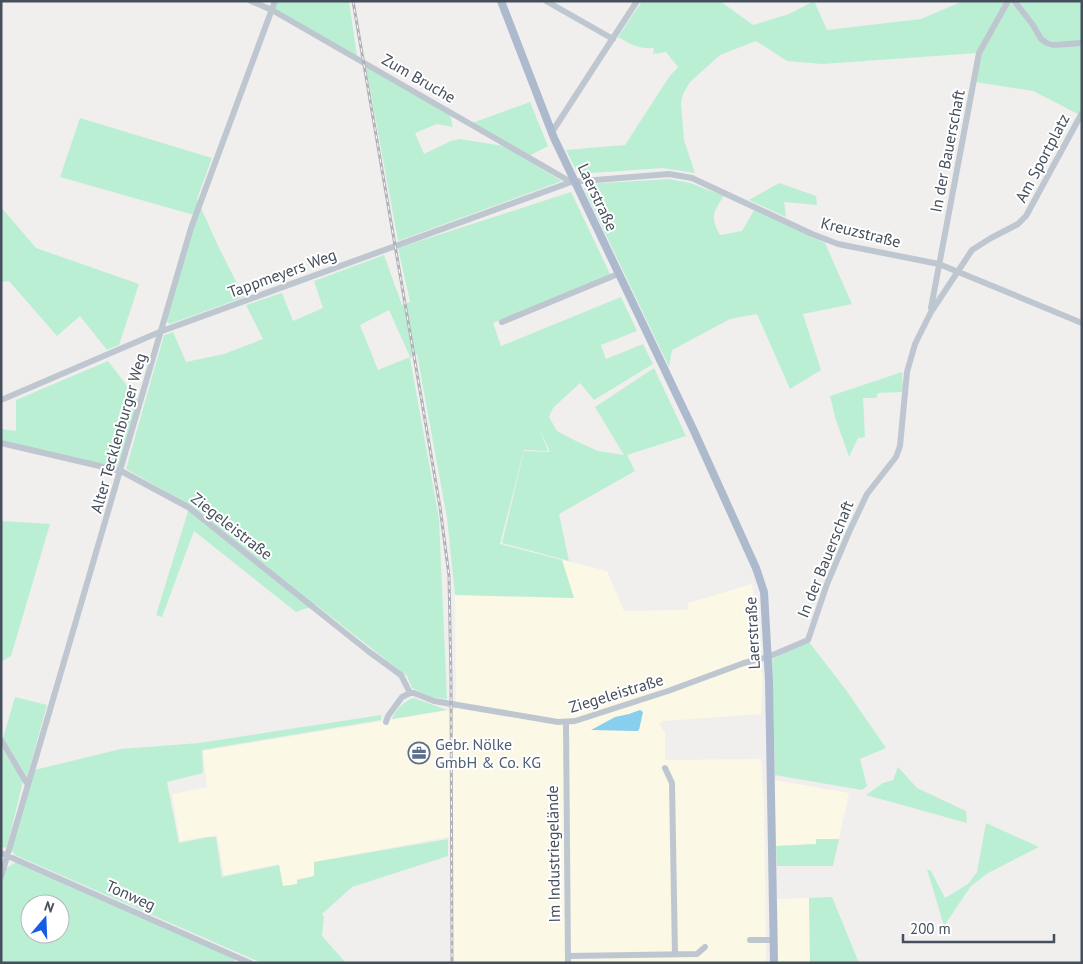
<svg xmlns="http://www.w3.org/2000/svg" width="1083" height="964" viewBox="0 0 1083 964" font-family="'PT Sans',sans-serif">
<style>
.commercial{fill:#fcf8e6}
.green{fill:#bbefd4;fill-rule:evenodd}
.water{fill:#87cfed}
.lines{fill:none;stroke-linecap:round;stroke-linejoin:round}
.minor{stroke:#bec7d0;stroke-width:6}
.major{stroke:#adbacd;stroke-width:8}
.rail-casing{stroke:#b0b2b8;stroke-width:3}
.rail{stroke:#fff;stroke-width:1;stroke-dasharray:4;stroke-linecap:butt}
.labels{text-anchor:middle;dominant-baseline:central;stroke-width:4;stroke-linejoin:round;paint-order:stroke}
.street-label{font-size:16px;fill:#464f5c;stroke:#fff}
.service-label{font-size:16px;fill:#4e5e75;stroke:#fff;text-anchor:start}
</style>
<rect width="100%" height="100%" fill="#f1eeee"/>
<path class="commercial" d="M562,560L607,571L624,611L688,610V603L752,584L760,650L748,658V665L759,668L763,674L761,714L663,721L659,724L665,733V760L761,759L764,803L766,963H453L452,836L314,862V876L297,879V884L283,886L279,864L224,875L217,835L180,841L172,794L207,787L203,751L456,709L455,595L574,598Z
M774,780L849,793L839,839H816V844L776,846Z
M809,898L810,963H778L777,899Z"/>
<path class="green" d="M278,1H349L357,56L275,9Z
M642,1H720L753,25L789,14L814,1L827,30L921,19L963,1H1006L978,53L822,64L787,61L756,41L720,55L690,82L683,94L681,102L684,140L695,173L663,168L578,174L566,150L625,145L669,77L678,67L666,52L653,54L654,48C638,49 632,45 618,37Z
M1016,1H1082V41L1054,42L1043,38Z
M1010,2L1032,27L1041,41L1082,46V107L1078,114L1033,91L976,82L981,54Z
M366,67L450,115L453,127L437,124L415,133L424,154L451,141L460,139L504,146L562,181L398,241Z
M530,102L548,146L529,156L472,123Z
M80,118L212,158L197,199L219,248L244,297L170,324L166,321L194,215L60,177Z
M669,179L690,183L724,196C713,212 710,217 720,235L742,231L754,210L825,243L852,304L803,314L821,370L790,389L757,314L730,319L672,350L669,367L584,189L587,184Z
M779,183L816,196L817,205L784,202L786,217L749,200Z
M571,192L611,276L493,323L501,346L621,297L637,331L601,345L606,359L643,344L653,364L594,400L580,383L553,408L549,417L557,431L576,441L598,451L624,455L595,407L654,368L686,436L627,455L635,471L559,514L569,561L502,543L524,451L550,452L540,430L548,451L524,450L500,544L562,560L574,598L455,595L447,518L417,354L410,358L439,519L447,699L431,697L412,688L407,676L316,605L296,612L194,531L162,617L156,615L190,505L126,469L164,335L173,332L186,362L224,354L263,339L246,305L282,293L293,321L323,308L314,281L384,255L402,305L410,302L398,248ZM389,310L410,357L378,370L360,325Z
M1,207L36,248L139,284L119,345L107,350L80,316L57,336L9,281L1,282Z
M108,361L138,400L119,468L1,441V429L16,431V400Z
M902,372L903,392L878,393L876,398H863L865,437L858,438L849,457L835,417L830,396Z
M1,521L50,524L11,656L1,662Z
M809,642L846,690L886,748L860,759L867,786L862,790L775,775L772,659Z
M15,697L47,705L27,777L3,738Z
M414,698L447,710L392,719C396,709 404,701 414,698Z
M381,715V720L202,750L203,773L167,782L179,843L209,837H216L222,877L279,865L283,886L297,884V880L314,876V862L448,839V856L352,887L322,914L324,917L322,936L346,963H262L15,855L11,850L34,770L121,749L199,743Z
M1,747L23,781L7,847L1,848Z
M898,767L917,788L966,811L967,823L866,795L883,783L893,780Z
M986,823L1039,847L988,873L971,886L944,926L927,869L931,871L945,898L968,884L977,872Z
M816,839H839L833,866H777L776,846L816,844Z
M16,862L235,959L233,963H1V881L5,869ZM30,904H60V934H30Z
M832,897L859,963H810L809,898Z"/>
<path class="water" d="M640,710L643,712L639,730L637,731L591,730L615,717L629,714Z"/>
<g class="lines">
<path class="minor" d="M251,1L272,10L571,182
M546,1L613,39
M1014,1L1033,25L1041,39L1047,43L1053,45L1082,43
M552,132L637,1
M931,308L979,53L1008,1
M502,322L618,274
M1,400L162,331L571,182L669,174L692,178L812,234L838,244L939,264L1082,323
M1,443L121,471L188,507L368,651L401,675L410,693
M386,722L388,716L402,697L410,693H414L434,701L558,722L575,721L668,691L744,663L768,657L808,640L827,584L849,532L867,494L896,457L900,446L907,372L915,344L931,312L972,250L991,238L1018,224L1026,216L1082,113
M566,723L568,963
M1,740L28,785
M665,768L672,783L675,955
M1,853L250,963
M1,877L191,228L275,1
M750,940H774
M568,956L697,954L705,947"/>
<path class="major" d="M501,1L554,138L694,431L756,568L764,592L769,681L774,963"/>
<g class="rail-casing">
<path id="rail" d="M353,1L440,507L449,576L451,680L452,963"/>
</g>
<use href="#rail" class="rail"/>
</g>
<defs>
<g id="office-ring" transform="scale(1.125)"><circle r="9.5" fill="#fff" stroke="#5c6f8a" stroke-width="1.5"/><path d="M-6-3h4V-5.5h4V-3h4V5H-6ZM-1-4.5V-3h2v-1.5ZM-6 0V1H6V0Z" fill="#5c6f8a"/></g>
</defs>
<g fill-rule="evenodd">
<use href="#office-ring" x="419" y="753"/>
</g>
<g class="labels">
<g class="street-label">
<text transform="translate(419 78) rotate(30)">Zum Bruche</text>
<text transform="translate(947 151) rotate(-79)">In der Bauerschaft</text>
<text transform="translate(1042 158) rotate(-62)">Am Sportplatz</text>
<text transform="translate(598 197) rotate(65)">Laerstraße</text>
<text transform="translate(861 232) rotate(14)">Kreuzstraße</text>
<text transform="translate(282 273) rotate(-20)">Tappmeyers Weg</text>
<text transform="translate(118 433) rotate(-74)">Alter Tecklenburger Weg</text>
<text transform="translate(232 526) rotate(38)">Ziegeleistraße</text>
<text transform="translate(825 559) rotate(-68)">In der Bauerschaft</text>
<text transform="translate(752 633) rotate(-93)">Laerstraße</text>
<text transform="translate(616 693) rotate(-17)">Ziegeleistraße</text>
<text transform="translate(553 854) rotate(-91)">Im Industriegelände</text>
<text transform="translate(131 895) rotate(24)">Tonweg</text>
</g>
<g class="service-label">
<text x="435" y="744">Gebr. Nölke<tspan x="435" dy="18">GmbH &amp; Co. KG</tspan></text>
</g>
</g>
<rect width="1083" height="964" fill="none" stroke="#464f5c" stroke-width="5"/>
<g transform="translate(45 919) rotate(19)"><circle r="24" fill="#ffffff" stroke="#b5b9be"/>
<path d="M0-4L9 19L0 12L-9 19Z" fill="#165de3"/>
<text y="-8" font-size="14" font-weight="bold" text-anchor="middle" fill="#464f5c">N</text>
</g>
<path d="M903 934v8h151v-8" fill="none" stroke="#464f5c" stroke-width="2.5"/>
<text x="910" y="934" font-size="15" fill="#464f5c" stroke="#ffffff" stroke-width="4" paint-order="stroke">200 m</text>
</svg>
